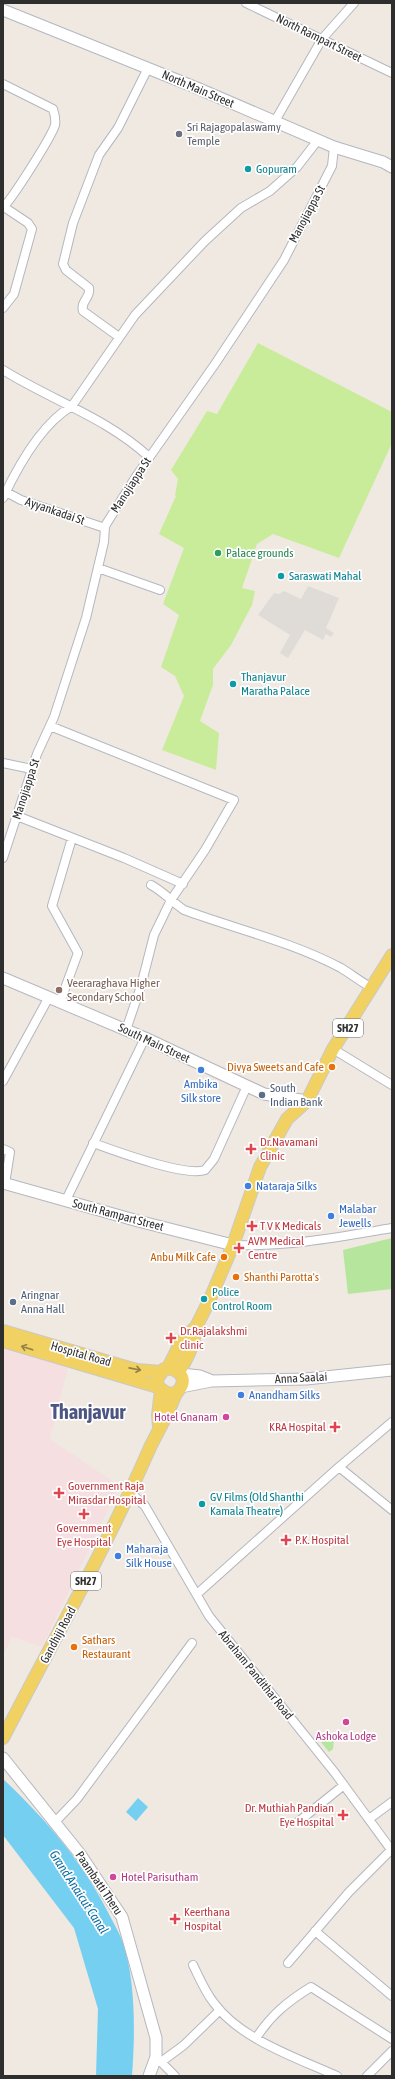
<svg xmlns="http://www.w3.org/2000/svg" width="395" height="2079" viewBox="0 0 395 2079" font-family="'Asap Condensed',sans-serif">
<style>
.medical{fill:#f5dfe0}
.green{fill:#b6e59e}
.pitch{fill:#c9ec9a}
.plaza{fill:#dfdcd8}
.water{fill:#75cff0}
.lines{fill:none;stroke-linecap:round;stroke-linejoin:round}
.street-casing{stroke:#b4b7c1;stroke-width:10}
.secondary-casing{stroke:#b4b7c1;stroke-width:13}
.primary-casing{stroke:#c9c9c9;stroke-width:14}
.street{stroke:#fff;stroke-width:8}
.secondary{stroke:#fff;stroke-width:11}
.primary{stroke:#f2d163;stroke-width:12}
.oneway{stroke:#908048}
.worship-dot{fill:#6b7280;stroke:#fff;stroke-width:1.5}
.culture-dot{fill:#0f9aa8;stroke:#fff;stroke-width:1.5}
.leisure-dot{fill:#2e9e5b;stroke:#fff;stroke-width:1.5}
.education-dot{fill:#8d6e63;stroke:#fff;stroke-width:1.5}
.food-dot{fill:#e8710a;stroke:#fff;stroke-width:1.5}
.shop-dot{fill:#3f7fe0;stroke:#fff;stroke-width:1.5}
.service-dot{fill:#5c6f8a;stroke:#fff;stroke-width:1.5}
.health-dot{fill:#e0444e;stroke:#fff;stroke-width:1.5}
.hotel-dot{fill:#d1479c;stroke:#fff;stroke-width:1.5}
.labels{text-anchor:middle;dominant-baseline:central;stroke-width:3.5;stroke-linejoin:round;paint-order:stroke}
.shield{fill:#fff;stroke:#6d6d6d;stroke-width:1}
.shield-label{font-size:11px;font-weight:bold;fill:#2e2e2e}
.street-label{font-size:12px;fill:#2e2e2e;stroke:#fff}
.worship-label{font-size:12px;fill:#5b616d;stroke:#fff;text-anchor:start}
.culture-label{font-size:12px;fill:#0d838f;stroke:#fff;text-anchor:start}
.leisure-label{font-size:12px;fill:#27864d;stroke:#fff;text-anchor:start}
.education-label{font-size:12px;fill:#785e54;stroke:#fff;text-anchor:start}
.food-label{font-size:12px;fill:#c56008;stroke:#fff;text-anchor:end}
.shop-label{font-size:12px;fill:#366cbe;stroke:#fff;text-anchor:start}
.service-label{font-size:12px;fill:#4e5e75;stroke:#fff;text-anchor:start}
.health-label{font-size:12px;fill:#be3a42;stroke:#fff;text-anchor:start}
.hotel-label{font-size:12px;fill:#b23c85;stroke:#fff;text-anchor:end}
.water-label{font-size:13px;font-style:italic;fill:#0d6fa3;stroke:#fff}
.town-label{font-size:20px;font-weight:bold;fill:#4d5680;stroke:#fff}
</style>
<rect width="100%" height="100%" fill="#efe9e1"/>
<path class="medical" d="M3,1346L68,1367L50,1439L119,1486L42,1647L12,1637L3,1655Z"/>
<path class="green" d="M392,1238V1289L348,1294L343,1250Z
M324,1733L329,1734L334,1738L333,1749L329,1752L316,1736Z"/>
<path class="pitch" d="M258,343L392,412V443L339,558L273,534L257,544L242,588L255,591L252,605L231,645L213,669V685L200,721L219,733L216,770L162,750L184,696L175,676L161,667L179,615L163,604L184,548L159,534L176,496L175,495L178,479L171,470L207,411L217,414Z"/>
<path class="plaza" d="M308,586L339,598L326,628L334,633L331,637L326,634L323,640L305,630L288,658L280,653L290,635L258,615L274,593L279,594L284,591L301,599Z"/>
<path class="water" d="M3,1779C46,1819 85,1865 111,1918C115,1926 120,1934 123,1943C136,1982 135,2035 132,2076H96L98,2009L74,1928L3,1835Z
M138,1798L148,1807L136,1821L126,1812Z"/>
<g class="lines">
<g class="street-casing">
<path id="street" d="M246,3L392,73
M3,84L53,109C55,115 56,119 55,125C52,136 11,201 3,207
M275,121L322,39L354,3
M3,308L14,294L32,229L28,223L4,207
M119,337L83,311C80,301 91,298 89,288L66,270L63,264L73,223L99,155L118,128L148,68
M3,370C51,400 107,418 149,457
M6,492L21,500L105,528
M3,498C18,466 41,424 72,406L135,315L205,241L241,208L270,191L297,167L318,140
M98,568L160,590
M50,726L234,800L205,850L171,900L154,935L141,986L126,1030
M3,763L32,769
M17,816L124,858L183,884
M3,858L37,754L54,717L86,618L104,542L105,526L137,475L215,364L284,260L332,166L334,147
M151,885C164,892 172,902 184,910C236,929 292,942 341,968C351,974 361,982 372,988
M60,1002L78,953L52,906L72,838
M333,1049L392,1085
M3,1081L49,997
M93,1143C115,1151 185,1177 205,1170L214,1159L247,1086
M3,1149L10,1152L5,1184
M66,1200L145,1038
M233,1245C287,1247 339,1237 392,1228
M339,1467L392,1510
M131,1493L145,1506L209,1616L335,1773L392,1851
M197,1594L339,1467L392,1422
M369,1819L392,1802
M55,1822L77,1799L192,1643
M298,1822L344,1785
M315,1931L392,1996
M288,1963L349,1892L391,1850
M193,1965C199,1977 205,1992 214,2003C240,2039 297,2058 337,2076
M256,2038C272,2014 287,2002 311,1987L392,2039
M158,2059L175,2076
M161,2062L184,2045L220,2010
M367,2076L392,2051"/>
</g>
<g class="secondary-casing">
<path id="secondary" d="M3,10L197,88L334,147L383,162L392,167
M3,978L145,1038L264,1094L307,1101
M3,1183L138,1221L233,1245
M181,1374L200,1376L210,1380
M181,1387L211,1381L306,1379L392,1370
M3,1758L80,1854L122,1917L156,2038V2057L149,2076"/>
</g>
<g class="primary-casing">
<path id="primary" d="M3,1331L119,1365L137,1370L161,1372
M3,1341L158,1387
M168,1368L179,1346L187,1335L196,1327L210,1299L233,1245L260,1167L287,1119L307,1101L333,1049L392,955
M179,1372C188,1357 194,1345 196,1327
M159,1427L158,1415L161,1390
M3,1738C52,1643 105,1550 148,1452C156,1434 167,1417 174,1398C176,1392 180,1390 182,1385C186,1374 174,1367 164,1369L157,1379L158,1387L168,1394L176,1393"/>
</g>
<use href="#street" class="street"/>
<use href="#secondary" class="secondary"/>
<use href="#primary" class="primary"/>
</g>
<defs><path id="oneway-shaft" d="M-6 0H5M1.5-3L5.5 0L1.5 3" fill="none" stroke-width="1.6" stroke-linecap="round" stroke-linejoin="round"/></defs>
<g class="oneway">
<use href="#oneway-shaft" transform="translate(27 1348) rotate(-162)"/>
<use href="#oneway-shaft" transform="translate(135 1369) rotate(11)"/>
</g>
<circle class="worship-dot" cx="179" cy="134" r="4"/>
<g class="culture-dot">
<circle cx="248" cy="169" r="4"/>
<circle cx="281" cy="576" r="4"/>
<circle cx="233" cy="684" r="4"/>
<circle cx="204" cy="1299" r="4"/>
<circle cx="202" cy="1504" r="4"/>
</g>
<circle class="leisure-dot" cx="218" cy="553" r="4"/>
<circle class="education-dot" cx="59" cy="990" r="4"/>
<g class="food-dot">
<circle cx="332" cy="1067" r="4"/>
<circle cx="224" cy="1257" r="4"/>
<circle cx="236" cy="1277" r="4"/>
<circle cx="74" cy="1647" r="4"/>
</g>
<g class="shop-dot">
<circle cx="201" cy="1070" r="4"/>
<circle cx="248" cy="1186" r="4"/>
<circle cx="331" cy="1216" r="4"/>
<circle cx="241" cy="1395" r="4"/>
<circle cx="118" cy="1556" r="4"/>
</g>
<g class="service-dot">
<circle cx="262" cy="1095" r="4"/>
<circle cx="13" cy="1302" r="4"/>
</g>
<g class="health-dot">
<path d="M249 1143h4v4h4v4h-4v4h-4v-4h-4v-4h4z"/>
<path d="M250 1220h4v4h4v4h-4v4h-4v-4h-4v-4h4z"/>
<path d="M237 1242h4v4h4v4h-4v4h-4v-4h-4v-4h4z"/>
<path d="M169 1332h4v4h4v4h-4v4h-4v-4h-4v-4h4z"/>
<path d="M333 1421h4v4h4v4h-4v4h-4v-4h-4v-4h4z"/>
<path d="M57 1487h4v4h4v4h-4v4h-4v-4h-4v-4h4z"/>
<path d="M82 1508h4v4h4v4h-4v4h-4v-4h-4v-4h4z"/>
<path d="M284 1534h4v4h4v4h-4v4h-4v-4h-4v-4h4z"/>
<path d="M341 1809h4v4h4v4h-4v4h-4v-4h-4v-4h4z"/>
<path d="M173 1913h4v4h4v4h-4v4h-4v-4h-4v-4h4z"/>
</g>
<g class="hotel-dot">
<circle cx="226" cy="1417" r="4"/>
<circle cx="346" cy="1722" r="4"/>
<circle cx="113" cy="1877" r="4"/>
</g>
<g class="labels">
<g class="shield">
<rect x="333" y="1019" width="30" height="18" rx="3"/>
<rect x="71" y="1572" width="30" height="18" rx="3"/>
</g>
<g class="shield-label">
<text x="348" y="1028">SH27</text>
<text x="86" y="1581">SH27</text>
</g>
<g class="street-label">
<text transform="translate(319 38) rotate(26)">North Rampart Street</text>
<text transform="translate(198 89) rotate(23)">North Main Street</text>
<text transform="translate(307 214) rotate(-62)">Manojiappa St</text>
<text transform="translate(131 485) rotate(-57)">Manojiappa St</text>
<text transform="translate(55 511) rotate(19)">Ayyankadai St</text>
<text transform="translate(26 789) rotate(-72)">Manojiappa St</text>
<text transform="translate(154 1043) rotate(25)">South Main Street</text>
<text transform="translate(118 1215) rotate(15)">South Rampart Street</text>
<text transform="translate(81 1354) rotate(16)">Hospital Road</text>
<text transform="translate(301 1378) rotate(-3)">Anna Saalai</text>
<text transform="translate(58 1635) rotate(-62)">Gandhiji Road</text>
<text transform="translate(256 1675) rotate(51)">Abraham Pandithar Road</text>
<text transform="translate(99 1883) rotate(56)">Paambatti Theru</text>
</g>
<g class="worship-label">
<text x="187" y="127">Sri Rajagopalaswamy<tspan x="187" dy="14">Temple</tspan></text>
</g>
<g class="culture-label">
<text x="256" y="169">Gopuram</text>
<text x="289" y="576">Saraswati Mahal</text>
<text x="241" y="677">Thanjavur<tspan x="241" dy="14">Maratha Palace</tspan></text>
<text x="212" y="1292">Police<tspan x="212" dy="14">Control Room</tspan></text>
<text x="210" y="1497">GV Films (Old Shanthi<tspan x="210" dy="14">Kamala Theatre)</tspan></text>
</g>
<g class="leisure-label">
<text x="226" y="553">Palace grounds</text>
</g>
<g class="education-label">
<text x="67" y="983">Veeraraghava Higher<tspan x="67" dy="14">Secondary School</tspan></text>
</g>
<g class="food-label">
<text x="324" y="1067">Divya Sweets and Cafe</text>
<text x="216" y="1257">Anbu Milk Cafe</text>
<text x="244" y="1277" text-anchor="start">Shanthi Parotta's</text>
<text x="82" y="1640" text-anchor="start">Sathars<tspan x="82" dy="14">Restaurant</tspan></text>
</g>
<g class="shop-label">
<text x="201" y="1084" text-anchor="middle">Ambika<tspan x="201" dy="14">Silk store</tspan></text>
<text x="256" y="1186">Nataraja Silks</text>
<text x="339" y="1209">Malabar<tspan x="339" dy="14">Jewells</tspan></text>
<text x="249" y="1395">Anandham Silks</text>
<text x="126" y="1549">Maharaja<tspan x="126" dy="14">Silk House</tspan></text>
</g>
<g class="service-label">
<text x="270" y="1088">South<tspan x="270" dy="14">Indian Bank</tspan></text>
<text x="21" y="1295">Aringnar<tspan x="21" dy="14">Anna Hall</tspan></text>
</g>
<g class="health-label">
<text x="260" y="1142">Dr.Navamani<tspan x="260" dy="14">Clinic</tspan></text>
<text x="260" y="1226">T V K Medicals</text>
<text x="248" y="1241">AVM Medical<tspan x="248" dy="14">Centre</tspan></text>
<text x="180" y="1331">Dr.Rajalakshmi<tspan x="180" dy="14">clinic</tspan></text>
<text x="326" y="1427" text-anchor="end">KRA Hospital</text>
<text x="68" y="1486">Government Raja<tspan x="68" dy="14">Mirasdar Hospital</tspan></text>
<text x="84" y="1528" text-anchor="middle">Government<tspan x="84" dy="14">Eye Hospital</tspan></text>
<text x="295" y="1540">P.K. Hospital</text>
<text x="334" y="1808" text-anchor="end">Dr. Muthiah Pandian<tspan x="334" dy="14">Eye Hospital</tspan></text>
<text x="184" y="1912">Keerthana<tspan x="184" dy="14">Hospital</tspan></text>
</g>
<g class="hotel-label">
<text x="218" y="1417">Hotel Gnanam</text>
<text x="346" y="1736" text-anchor="middle">Ashoka Lodge</text>
<text x="121" y="1877" text-anchor="start">Hotel Parisutham</text>
</g>
<g class="water-label">
<text transform="translate(79 1892) rotate(57)">Grand Anaicut Canal</text>
</g>
<g class="town-label">
<text x="88" y="1411">Thanjavur</text>
</g>
</g>
<rect width="395" height="2079" fill="none" stroke="#2e2e2e" stroke-width="8"/>
</svg>
